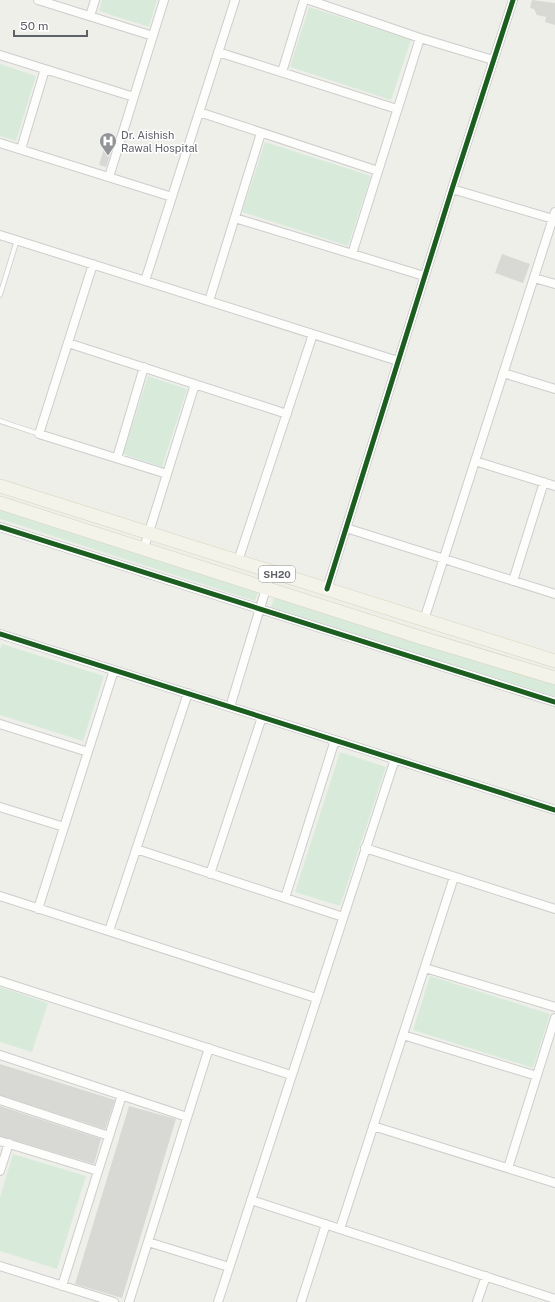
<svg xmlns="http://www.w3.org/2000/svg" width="555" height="1302" viewBox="0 0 555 1302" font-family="'Public Sans',sans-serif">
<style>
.park{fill:#d8ebda}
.building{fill:#d8d8d5}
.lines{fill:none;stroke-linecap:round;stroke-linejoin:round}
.lane-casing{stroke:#cccdcc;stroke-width:5.5}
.street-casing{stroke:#cccdcc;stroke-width:10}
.primary-casing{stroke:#d6d3b9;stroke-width:14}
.lane{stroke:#fdfdfc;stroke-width:4}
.street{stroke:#fdfdfc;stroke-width:8}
.primary{stroke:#f3f3ea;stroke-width:13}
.cycleway-casing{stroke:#fff;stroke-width:8}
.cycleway{stroke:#1b5e20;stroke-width:5}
.labels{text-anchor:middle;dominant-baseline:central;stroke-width:3;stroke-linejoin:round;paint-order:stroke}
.shield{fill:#fff;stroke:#8f9095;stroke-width:1}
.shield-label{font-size:10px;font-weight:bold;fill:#5f6168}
.poi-label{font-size:11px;fill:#5f6168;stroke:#fff;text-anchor:start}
</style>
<rect width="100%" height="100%" fill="#efefea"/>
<path class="park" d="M102,0H157L149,27L99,11Z
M309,7L411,40L391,100L290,67Z
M0,64L36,76L16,141L0,136Z
M265,142L371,176L348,246L242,212Z
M148,376L187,389L162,467L123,454Z
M0,506L259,589L255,601L0,519Z
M275,595L555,684V697L271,607Z
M2,644L104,676L83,741L0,715V650Z
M340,752L386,767L340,906L295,892Z
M430,976L550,1014L533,1068L413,1030Z
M0,987L48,1003L32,1052L0,1042Z
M13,1154L86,1176L57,1269L0,1251V1197Z"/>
<path class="building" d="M532,0L555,3V25L545,22L546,17L537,15L534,9L530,8Z
M108,135L116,137L106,167L99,165Z
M502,254L530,264L523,283L495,273Z
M0,1064L115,1100L106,1127L105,1129L0,1095Z
M0,1106L101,1139L94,1164L0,1136Z
M129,1106L176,1119L122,1298L75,1284Z"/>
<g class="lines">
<g class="lane-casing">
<path id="lane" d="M0,295L17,240
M0,421L39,434"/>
</g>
<g class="street-casing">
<path id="street" d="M38,0L153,36
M309,0L420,38L493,60
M90,16L95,0
M218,52L397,109
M0,55L134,97
M282,72L304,0
M199,112L378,171
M0,143L172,197
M21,149L45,69
M109,177L164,0
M452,189L553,219
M235,218L424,276
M0,235L398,361
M352,254L420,38
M93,264L39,434L167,474
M534,278L555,284
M145,281L235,0
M209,301L261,133
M68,343L287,414
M503,373L555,389
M117,458L144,367
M475,461L555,486
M0,527L555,702
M346,528L555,594
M144,548L195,384
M238,561L313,334
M513,581L544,482
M327,589L452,189L513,0
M424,620L555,212
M0,634L555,810
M230,707L271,572
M0,724L88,752
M0,807L64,827
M365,848L555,909
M136,849L343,917
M210,874L262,717
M0,896L316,998
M285,898L335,740
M38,909L114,670
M109,931L188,693
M425,968L555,1007
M0,981L291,1075
M403,1035L537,1076
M0,1055L187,1117
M0,1100L109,1136
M373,1126L555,1183
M0,1141L98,1171
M508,1168L555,1018
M0,1171L9,1143
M251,1200L555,1299
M340,1229L454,877
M148,1242L229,1267
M0,1266L114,1302
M62,1286L122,1095
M129,1302L209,1048
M218,1302L395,759
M301,1302L326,1224
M477,1302L486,1276"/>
</g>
<g class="primary-casing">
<path id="primary" d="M0,486L555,661
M0,503L419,637L555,678"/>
</g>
<use href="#lane" class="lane"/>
<use href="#street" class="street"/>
<use href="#primary" class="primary"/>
<g class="cycleway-casing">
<path id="cycleway" d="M0,527L555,702
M327,589L452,189L513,0
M0,634L555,810"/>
</g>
<use href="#cycleway" class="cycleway"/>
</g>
<defs>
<g id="hospital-pin" transform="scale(0.9)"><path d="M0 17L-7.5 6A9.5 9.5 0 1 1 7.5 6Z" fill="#919396" stroke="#fff"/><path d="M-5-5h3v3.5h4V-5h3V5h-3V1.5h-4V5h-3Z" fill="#fff"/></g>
</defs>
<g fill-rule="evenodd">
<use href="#hospital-pin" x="108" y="141"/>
</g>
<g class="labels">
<rect class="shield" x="259" y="566" width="36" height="16" rx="3"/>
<g class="shield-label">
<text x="277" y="574">SH20</text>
</g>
<g class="poi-label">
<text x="121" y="135">Dr. Aishish<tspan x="121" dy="13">Rawal Hospital</tspan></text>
</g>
</g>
<path d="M14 30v6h73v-6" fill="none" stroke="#5f6168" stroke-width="2"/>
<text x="20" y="30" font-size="12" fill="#5f6168" stroke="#ffffff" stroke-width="3" paint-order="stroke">50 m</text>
</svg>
